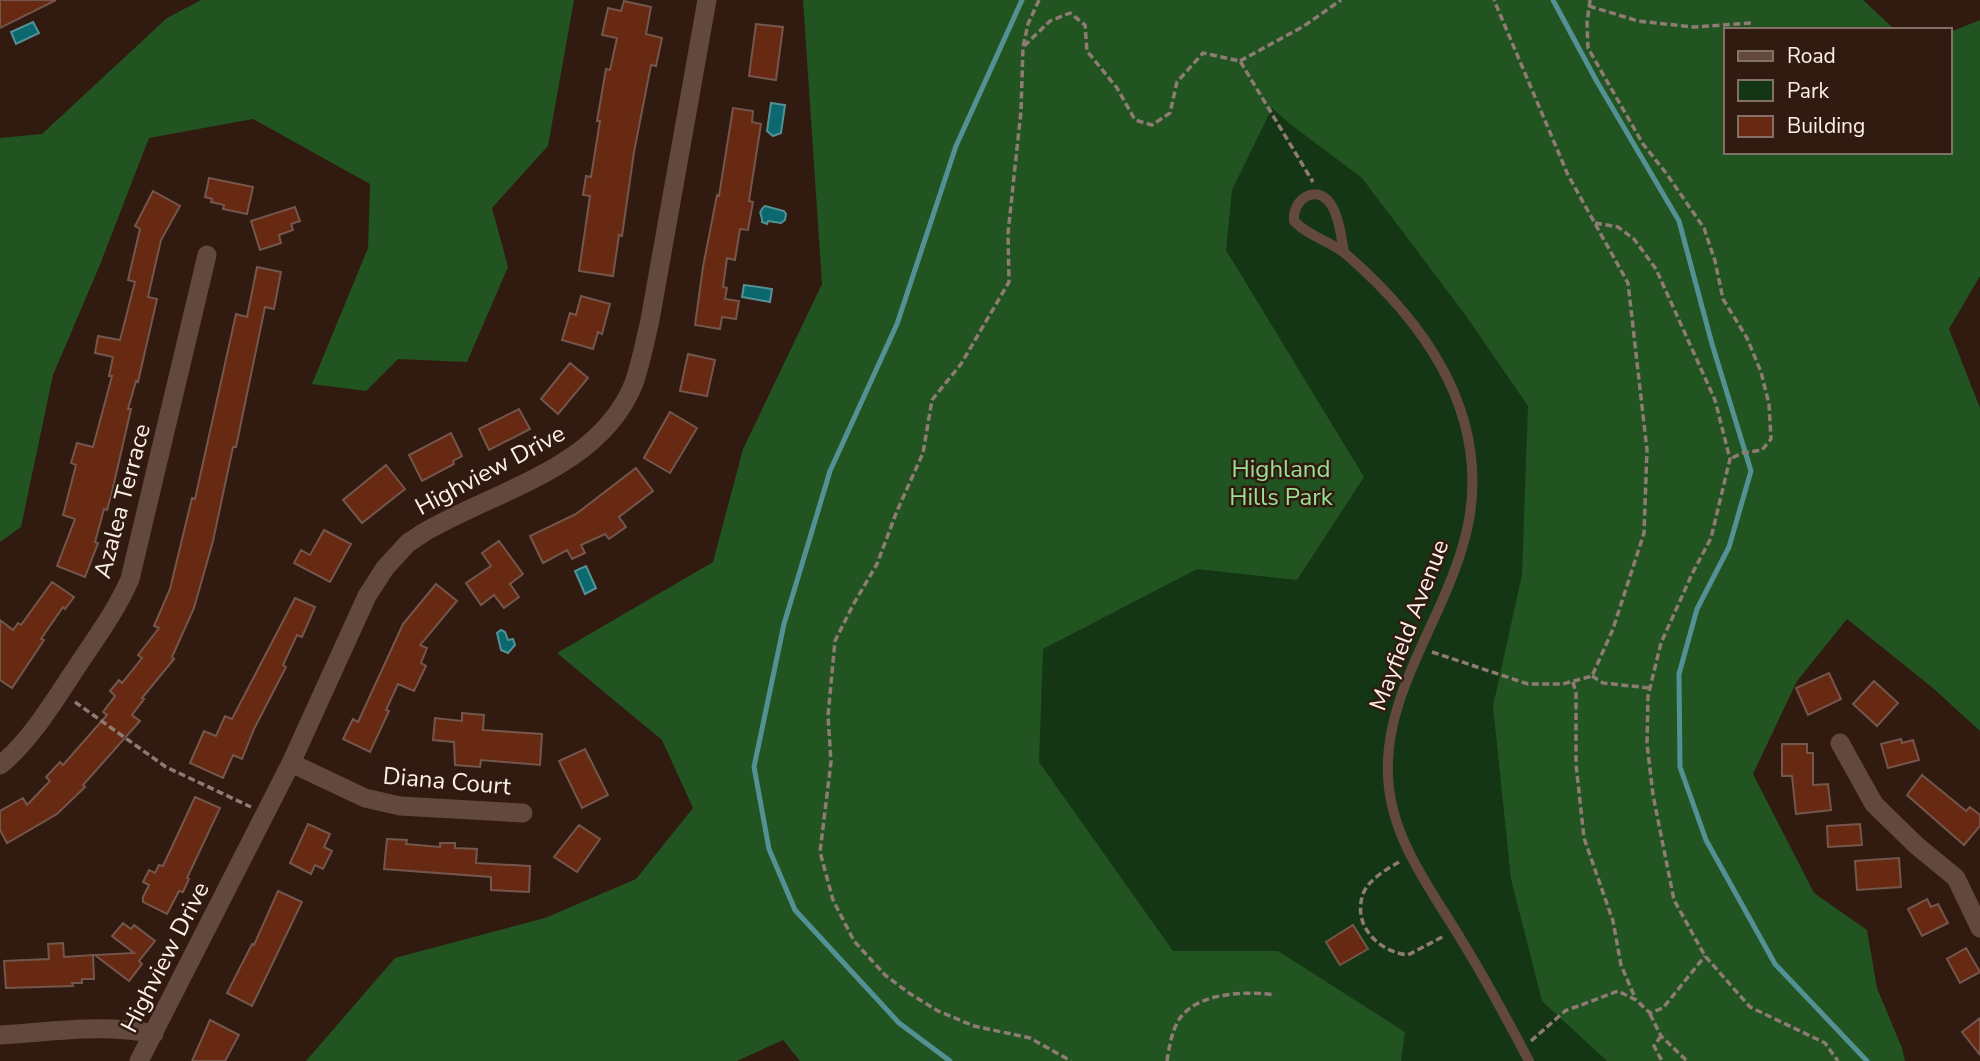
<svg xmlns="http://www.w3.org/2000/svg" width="1980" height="1061" viewBox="0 0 1980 1061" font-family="'Nunito Sans',sans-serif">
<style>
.green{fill:#143614}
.forest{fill:#225421}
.water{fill:#0b686f;stroke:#549194;stroke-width:2}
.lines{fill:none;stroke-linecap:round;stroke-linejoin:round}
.stream{stroke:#549194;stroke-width:5}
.building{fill:#682912;stroke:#73564c;stroke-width:2}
.path{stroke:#8e7b73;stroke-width:3.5;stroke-dasharray:7 3.5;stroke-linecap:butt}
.service{stroke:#63483d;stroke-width:10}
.minor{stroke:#63483d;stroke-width:19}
.labels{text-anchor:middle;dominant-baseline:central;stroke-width:5;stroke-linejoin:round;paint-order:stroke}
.park-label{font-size:24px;fill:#99e195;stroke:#311a10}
.street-label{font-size:24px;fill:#fdf0ea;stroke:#311a10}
</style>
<rect width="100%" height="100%" fill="#311a10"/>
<path class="green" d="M990,0L1726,30L1718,684L1753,774L1814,893L1893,1061H839Z"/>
<path class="forest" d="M201,0H574L548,146L492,208L508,267L467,362L398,359L366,391L312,384L368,248L370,184L253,119L149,138L99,267L53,375L21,527L0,542V138L42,134L167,18Z
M803,0H1863L1895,30H1726V152H1950V32L1980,20V276L1949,329L1980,408V731L1934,689L1847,619L1797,681L1753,774L1814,893L1867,930L1877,988L1902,1048L1905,1061H1607L1542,1001L1511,879L1493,706L1522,575L1528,406L1464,313L1362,178L1290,124L1272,108L1232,190L1226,250L1364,477L1297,580L1197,569L1043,649L1039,762L1173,951H1278L1405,1032L1401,1061H800L783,1040L737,1061H306L395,958L545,918L636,879L693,808L662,740L557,653L713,562L743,449L822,284Z"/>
<path class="water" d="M33,22L39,33L16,44L11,32Z
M771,103L785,105L781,133L773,136L767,131Z
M765,206L784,211L786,214L785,220L781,223L768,221L767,224L762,222C763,215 756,213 765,206Z
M744,285L772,289L770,302L742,297Z
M586,566L596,588L585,594L575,571Z
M501,630L505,632L508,640L513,639L515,645L508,653L501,650L497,633Z"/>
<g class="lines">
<path class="stream" d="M1553,0L1596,80L1679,221L1712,344L1751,471L1729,547L1697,609L1679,674L1680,767L1706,840L1775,964L1867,1061
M950,1061L899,1023L795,910L769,849L754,767L784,624L830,471L897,324L956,146L1022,0"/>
</g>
<path class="building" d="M0,0H56L0,28Z
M624,1L651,7L646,34L662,38L656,66L651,65L634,152L622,236L619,235L613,276L579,271L590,196L583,195L586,176L591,177L600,121H597L606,69L610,70L617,38L602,35L608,8L621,11Z
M756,24L783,27L776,80L749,76Z
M733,108L753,111L752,122L761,124L749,201L753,202L748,230L740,229L735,260L727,258L723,287L727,288L725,299L739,301L736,319L722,317L720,329L695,325L703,267L717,195L719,196Z
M209,178L253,187L247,214L223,209L224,205L211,202L212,199L205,197Z
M153,191L180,206L161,240L148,297L157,299L138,382L136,381L128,409H131L112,492L107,510L104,509L95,542L98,543L85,577L57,566L75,519L63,515L76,465L71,463L77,443L93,447L112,376H109L113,357L95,353L98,336L120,340L135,282L128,280L140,229L135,226Z
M295,207L300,221L291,224L293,230L279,235L281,243L260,250L251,221Z
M257,267L281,272L274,309L265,307L236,447H233L213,541L194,608L172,657L174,659L142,698L144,699L132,715L140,721L83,785L85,787L57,814L7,843L0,830V811L23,798L27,805L50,781L46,777L60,762L63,765L107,715L103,712L115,696L110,691L119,680L122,683L142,658L138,655L159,628L154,626L170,589L192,498L195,499L236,314L247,317Z
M581,296L610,304L602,334L598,332L593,349L562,340L570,313L576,315Z
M688,354L715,360L707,396L680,391Z
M570,363L588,378L558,414L541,399Z
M519,409L530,429L489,450L479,429Z
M670,412L697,428L670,473L644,458Z
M451,433L462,456L453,461L454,464L422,481L409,455Z
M386,465L405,489L362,523L343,500Z
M636,468L653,491L619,517L626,527L609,539L605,534L581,545L585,553L572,559L567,550L543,563L530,536L576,514Z
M324,530L351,544L330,582L294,563L301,550L310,555Z
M499,541L523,574L510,584L519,597L504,608L494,595L481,605L466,583L491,566L482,553Z
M52,582L74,597L65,609L63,607L41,639L44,640L12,688L0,680V620L13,630L18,623L21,625Z
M436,584L457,601L420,645L427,648L421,663L426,666L414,691L398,684L386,710L389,711L370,752L343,739L353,719L358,722L403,624Z
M295,598L315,607L302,637L297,635L283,665L286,667L254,729L242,759L233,755L223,778L190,763L204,731L216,736L225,716L232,719Z
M1829,673L1841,699L1808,715L1796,688Z
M1874,681L1898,703L1877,726L1853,704Z
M462,713L484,715L483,730L542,734L540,765L481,760L480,767L455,765L454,742L433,740L435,718L462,721Z
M1901,739L1902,743L1913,740L1919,760L1888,768L1881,744Z
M1782,744H1807V753H1813V785L1828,784L1831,810L1796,814L1792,776H1782Z
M585,749L608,795L582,808L559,761Z
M1922,775L1966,811L1970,807L1980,815V826L1964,845L1907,795Z
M195,797L220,808L187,878L189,879L183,892L179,891L167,914L143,902V897L149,885L143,882L149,870L155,873L159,865L163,866Z
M308,824L330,834L324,847L332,851L323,869L315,865L311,874L290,863Z
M1860,824L1862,845L1828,847L1827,826Z
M579,825L600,839L577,872L554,857Z
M387,839L407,840L406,844L440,847V843H455V848L477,849L476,863L530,866L529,892L491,890V877L384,869Z
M1899,858L1901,887L1857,890L1855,861Z
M278,891L302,902L252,1006L227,993L252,944L254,945Z
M1927,899L1931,907L1938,904L1948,923L1922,936L1908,909Z
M123,923L131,929L134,925L155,941L139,961L142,964L129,981L95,955L134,953L112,936Z
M1353,925L1368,949L1340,965L1326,942Z
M63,943L64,957L93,955L94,979H82V983H72L73,986L6,988L4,961L49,959L48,944Z
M1966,948L1980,972L1960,983L1947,959Z
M1980,1018V1055L1962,1032Z
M210,1020L239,1035L225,1061H192Z"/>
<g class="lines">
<path class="path" d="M1039,0L1028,24L1023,47L1021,111L1008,233L1009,282L961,364L932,400L923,453L897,511L877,564L853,605L835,641L828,716L831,762L820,852L833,900L854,941L885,975L909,993L938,1011L974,1026L1030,1038L1071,1061
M1590,0L1587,23L1588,48L1643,144L1666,173L1704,228L1715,261L1723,299L1747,338L1761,372L1769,404L1771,439L1762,450L1742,453L1730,459
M1589,6L1638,21L1693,27L1752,23
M1024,46L1050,21L1070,13L1085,25L1087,51L1117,88L1135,120L1152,125L1170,113L1177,82L1203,53L1240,61L1313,182
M1240,61L1304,26L1341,0
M1595,223L1618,227L1634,239L1656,269L1715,400L1730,459L1711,538L1692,574L1661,643L1648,696L1647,744L1653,795L1674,900L1705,956L1750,1007L1825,1043L1838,1061
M1432,652L1528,684H1563L1592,676L1613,629L1644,533L1647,450L1628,283L1568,175L1494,0
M1592,676L1603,683L1650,688
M1573,682L1576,693V764L1584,838L1613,921L1621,965L1636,1000
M75,702L166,767L251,807
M1399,862C1387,869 1368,880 1363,894C1352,926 1379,952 1408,955L1444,936
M1650,1014L1661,1036L1687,1061
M1661,1036L1654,1046L1662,1061
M1531,1041L1565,1011L1618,991L1636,1000L1650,1013L1663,1008L1705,956
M1167,1061C1169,1047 1172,1030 1180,1018C1199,992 1246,991 1275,995"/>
<path class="service" d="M1344,252C1341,236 1339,216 1330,203C1316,184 1292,199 1294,221C1309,237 1331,241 1347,255C1424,322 1488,411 1469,520C1463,552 1451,581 1438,610C1415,661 1385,717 1388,775C1390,838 1431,889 1462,941C1486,980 1508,1021 1529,1061"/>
<path class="minor" d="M1840,743L1874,804L1916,845L1956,878L1980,928
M291,763L365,798L400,806L523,813
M0,765C31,741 58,695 80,662C98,635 117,609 130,579L207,255
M0,1035C52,1032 103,1023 154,1034
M139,1061L291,763L367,596L385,568L408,543L423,533C495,490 600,469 634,383C641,363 645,341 650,320L707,0"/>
</g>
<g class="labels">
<g class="park-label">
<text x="1281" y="469">Highland<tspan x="1281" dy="28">Hills Park</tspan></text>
</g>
<g class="street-label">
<text transform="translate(490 470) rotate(-28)">Highview Drive</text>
<text transform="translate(122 501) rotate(-75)">Azalea Terrace</text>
<text transform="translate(1409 625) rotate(-69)">Mayfield Avenue</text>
<text transform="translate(447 781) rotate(5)">Diana Court</text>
<text transform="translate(165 957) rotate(-63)">Highview Drive</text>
</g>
</g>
<rect x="1724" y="28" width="228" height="126" fill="#311a10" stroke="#837067" stroke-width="2"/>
<rect x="1738" y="51" width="35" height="10" fill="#63483d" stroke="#837067" stroke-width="2"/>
<text x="1787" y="63" font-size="21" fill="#fdf0ea">Road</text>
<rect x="1738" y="80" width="35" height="21" fill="#143614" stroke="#837067" stroke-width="2"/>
<text x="1787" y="98" font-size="21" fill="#fdf0ea">Park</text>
<rect x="1738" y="116" width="35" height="21" fill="#682912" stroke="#837067" stroke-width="2"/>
<text x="1787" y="133" font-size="21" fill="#fdf0ea">Building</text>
</svg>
